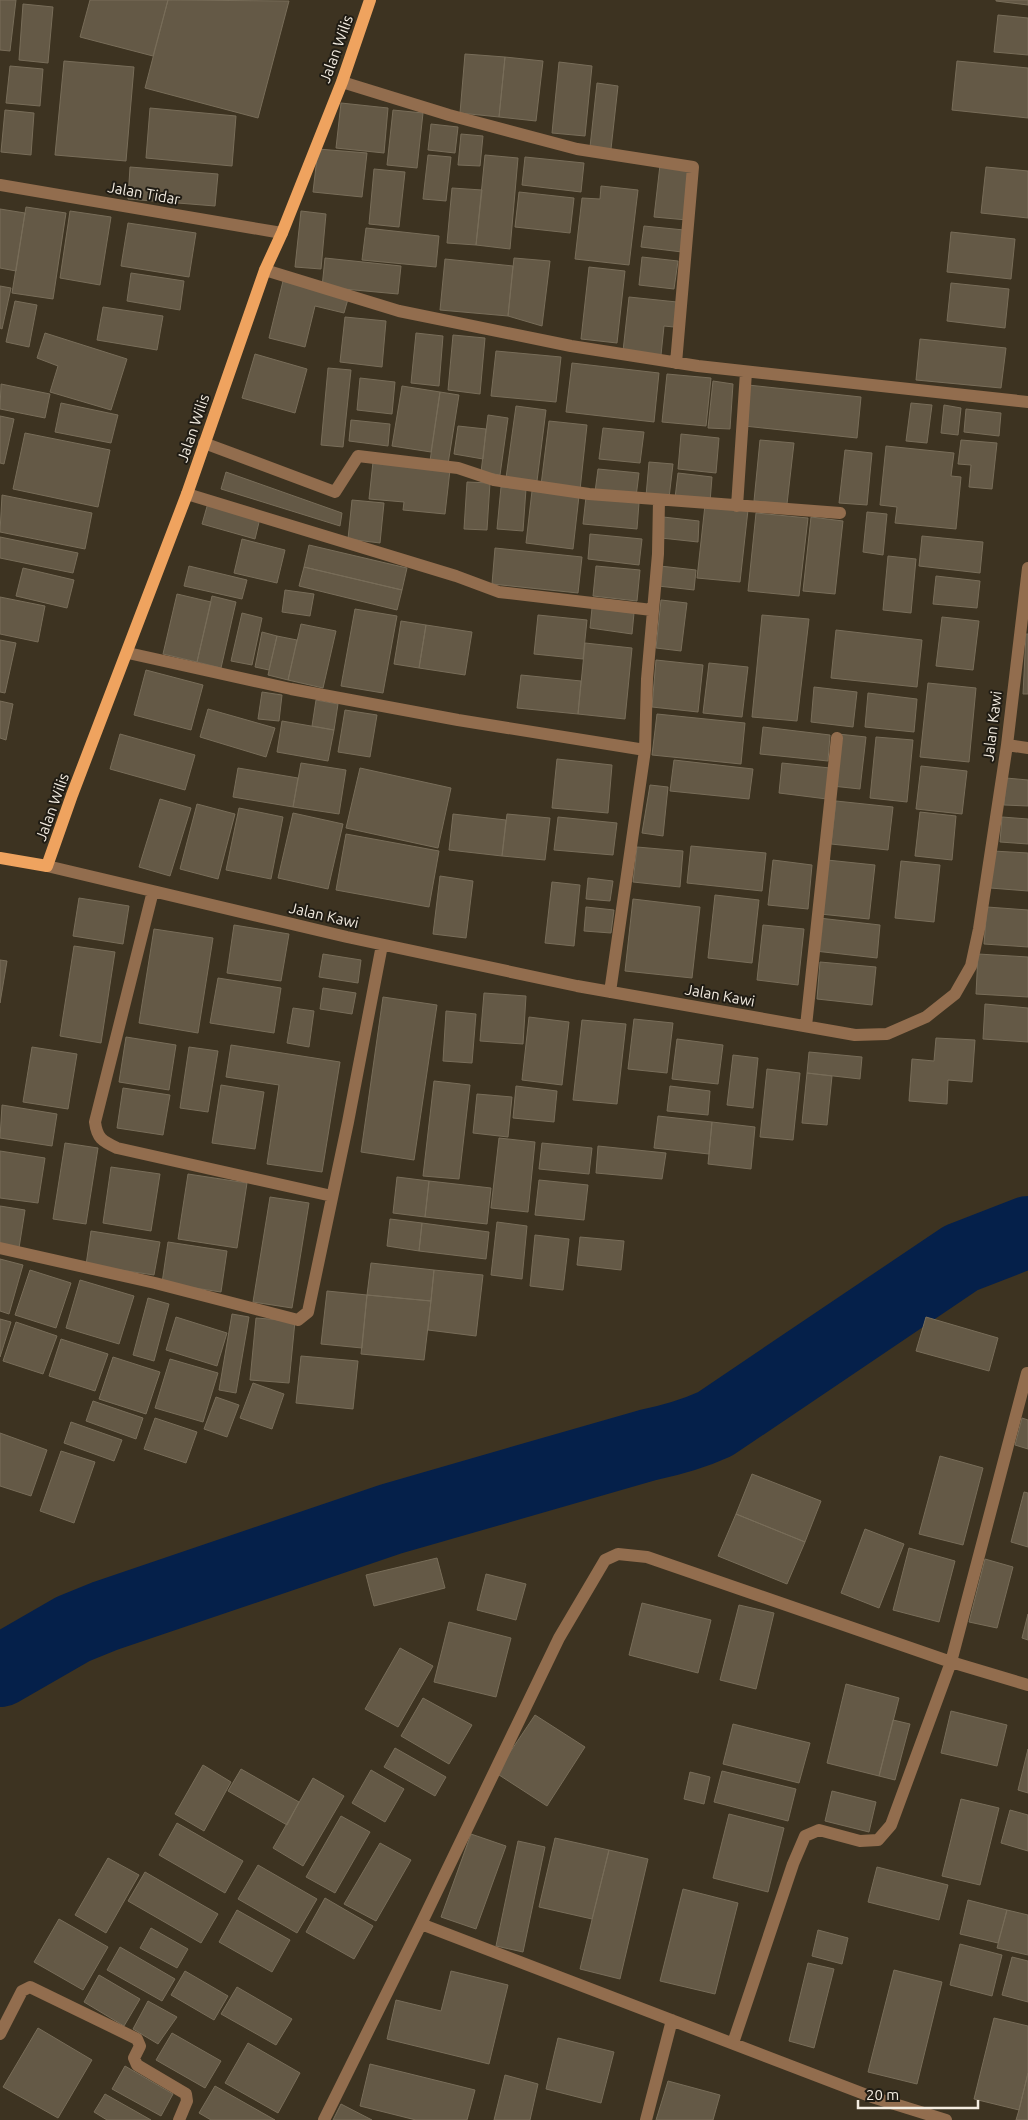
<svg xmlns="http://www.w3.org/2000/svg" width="1028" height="2120" viewBox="0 0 1028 2120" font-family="Ubuntu,sans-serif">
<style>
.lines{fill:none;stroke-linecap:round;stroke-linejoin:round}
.river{stroke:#05204a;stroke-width:72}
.building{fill:#645946;stroke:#786d59}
.minor{stroke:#926d4e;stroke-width:12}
.major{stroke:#efa35f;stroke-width:12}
.labels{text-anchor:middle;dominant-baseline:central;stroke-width:4;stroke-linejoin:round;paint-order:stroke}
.street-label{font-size:15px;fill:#f3ece1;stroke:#201c14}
</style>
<rect width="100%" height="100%" fill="#3d3321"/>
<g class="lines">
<path class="river" d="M0,1671L73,1629L105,1616L391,1519L648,1445C672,1440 693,1434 715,1424L961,1258L1028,1232"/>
</g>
<path class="building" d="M0,0H16L10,51L0,50Z
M90,0H168L153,56L80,37Z
M168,0L289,1L258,118L145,88Z
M996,0H1028V5L996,1Z
M23,4L53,7L48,63L19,60Z
M998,15L1028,18V55L994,52Z
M465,54L505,57L499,117L460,113Z
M505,57L543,61L536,121L499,117Z
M64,61L134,67L126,161L55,155Z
M957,61L1028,68V118L952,110Z
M559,62L592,66L585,136L552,133Z
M10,66L43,69L40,106L6,103Z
M597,83L618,86L611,149L590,147Z
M341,103L388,108L384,153L336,148Z
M150,108L236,116L232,166L146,158Z
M5,110L34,113L31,155L1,152Z
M393,110L423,113L417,168L387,165Z
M431,124L458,127L455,153L428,150Z
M461,134L483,136L480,166L458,165Z
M318,149L367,153L362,197L313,192Z
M428,155L451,157L446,201L423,199Z
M485,155L518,158L510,249L476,245Z
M525,157L584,163L581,192L522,185Z
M660,165L692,168L687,220L654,217Z
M130,167L218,174L215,206L128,199Z
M986,167L1028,171V218L981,213Z
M374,169L405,172L399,227L369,224Z
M601,186L638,190L629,265L575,259L582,198L600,199Z
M452,188L482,190L476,245L447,243Z
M519,192L574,198L570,233L515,227Z
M26,207L66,213L53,299L12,293Z
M0,209L25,213L16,271L0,268Z
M70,211L111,217L100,285L60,278Z
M301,211L326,214L321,269L295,267Z
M128,223L196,233L189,277L121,266Z
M644,226L684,230L682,252L641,247Z
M366,228L439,236L436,267L362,260Z
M951,232L1015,239L1011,279L947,272Z
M642,257L678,261L674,289L639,285Z
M325,258L401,266L398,294L322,287Z
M514,258L550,261L542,326L508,316Z
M445,259L513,266L508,316L440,310Z
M589,267L625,271L617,343L581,339Z
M131,273L184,281L180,310L127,301Z
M283,281L348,299L344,313L315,306L305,347L269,338Z
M951,283L1009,289L1005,328L947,321Z
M0,286L11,288L2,329L0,328Z
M629,297L677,302L674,327L664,326L661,355L623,351Z
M15,301L37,305L29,347L6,342Z
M103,307L163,316L157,350L97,340Z
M345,317L386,321L382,367L340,362Z
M45,333L127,359L111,410L50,392L58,366L37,358Z
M416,333L443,336L439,386L411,383Z
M453,335L485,338L480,394L448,390Z
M920,339L1006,348L1001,388L916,380Z
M496,351L561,357L556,402L491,396Z
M255,354L307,369L295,413L242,398Z
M572,363L659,373L654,422L566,412Z
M328,368L351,370L343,447L321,445Z
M667,374L711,378L706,426L662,422Z
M360,378L395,382L392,414L357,410Z
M713,381L733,384L730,429L708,428Z
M1,384L50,394L45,418L0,409Z
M748,385L861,397L857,438L744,426Z
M402,386L440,392L431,452L392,446Z
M440,392L459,395L448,464L430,461Z
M61,403L118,415L111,443L55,432Z
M911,403L932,405L927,443L906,441Z
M944,405L961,408L958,435L941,433Z
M516,406L546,410L537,481L506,478Z
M966,409L1001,413L999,436L964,432Z
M488,415L508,418L500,475L481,472Z
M0,416L14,419L4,464L0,463Z
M351,420L390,424L388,446L349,441Z
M549,421L587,425L580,490L541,485Z
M458,426L486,429L483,459L454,454Z
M603,428L644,432L640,463L599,459Z
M25,433L110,450L98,507L13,489Z
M681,434L719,438L716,473L678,469Z
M760,440L794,443L787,504L754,501Z
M961,440L997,443L992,489L969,487L971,465L958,464Z
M886,446L954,453L951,476L961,477L956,529L895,523L897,507L880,505Z
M845,450L872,453L867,505L839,503Z
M373,462L450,470L445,514L403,510L404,502L369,499Z
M649,462L673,464L669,498L646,496Z
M598,469L639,473L636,497L595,492Z
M226,472L342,513L340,526L221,489Z
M678,473L712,477L710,502L675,498Z
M467,482L490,483L487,530L464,529Z
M501,487L526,489L523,531L497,529Z
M532,491L579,496L573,549L526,543Z
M2,495L92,513L85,549L0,532Z
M586,497L639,503L637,529L583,524Z
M352,500L384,503L380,543L348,539Z
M208,503L260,518L255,539L202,524Z
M705,505L748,510L740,582L697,578Z
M867,512L887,514L883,555L863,552Z
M756,513L808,518L799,596L748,591Z
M663,517L699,521L698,542L661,538Z
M811,517L843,521L835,594L803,591Z
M590,534L642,539L639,565L588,559Z
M922,536L983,542L980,573L919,566Z
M0,537L78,553L73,573L0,558Z
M242,539L285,550L277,583L234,573Z
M309,545L407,568L402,590L304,567Z
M495,548L582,557L578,593L492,584Z
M888,556L916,559L911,613L883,610Z
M189,566L247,580L242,599L184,586Z
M596,566L640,570L637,601L593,596Z
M660,566L696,570L694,590L658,586Z
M304,567L402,590L397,610L299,586Z
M23,568L74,580L67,608L16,596Z
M936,576L980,581L977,608L933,604Z
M285,590L314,594L310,616L282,612Z
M177,594L211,602L197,662L163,654Z
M212,596L236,602L221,668L197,662Z
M0,597L45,606L38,642L0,634Z
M661,600L687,603L681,651L656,648Z
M592,608L634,613L632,634L590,628Z
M355,609L397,616L383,693L341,686Z
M242,613L262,618L252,665L231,661Z
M538,615L587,620L583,659L534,654Z
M762,615L809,619L797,721L752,717Z
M942,617L979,621L973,670L936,666Z
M401,621L426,625L419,668L394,664Z
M301,624L336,631L323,688L288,680Z
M426,625L472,632L465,675L419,668Z
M836,630L922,640L917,687L831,678Z
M262,632L277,636L269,670L255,667Z
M1026,634H1028V694H1023Z
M277,636L297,640L288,680L268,675Z
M0,640L16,643L5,693L0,692Z
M585,643L632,648L625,719L578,714Z
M656,660L703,665L698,712L652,707Z
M709,663L748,667L742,717L703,713Z
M146,670L203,685L191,730L134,715Z
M521,675L581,681L578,714L517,708Z
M928,683L976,688L969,762L920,757Z
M814,687L857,692L853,727L811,722Z
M262,692L282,695L279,721L258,719Z
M868,693L917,699L914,732L865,727Z
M316,700L338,704L334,730L312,726Z
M0,701L13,704L6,740L0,738Z
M208,709L275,728L266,757L200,737Z
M345,710L377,715L370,757L338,752Z
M657,714L745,723L741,764L652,755Z
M282,721L334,730L328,761L277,752Z
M763,727L830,735L828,761L760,754Z
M120,734L195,755L185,790L110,769Z
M838,734L866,737L860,789L832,786Z
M876,737L913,740L907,802L870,798Z
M557,759L612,765L608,813L552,808Z
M674,760L753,769L749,799L670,791Z
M301,763L346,770L339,814L293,807Z
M782,763L830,768L827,799L779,793Z
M921,766L967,771L962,814L916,809Z
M238,768L298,778L293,807L233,797Z
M360,768L451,788L438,848L346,828Z
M1006,778L1028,780V806L1004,805Z
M650,785L668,787L663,836L642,833Z
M160,799L191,808L170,876L139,867Z
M836,801L893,807L888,850L831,844Z
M197,804L235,814L218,879L180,869Z
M239,808L283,817L271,879L226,870Z
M920,812L956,816L952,860L915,856Z
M293,813L343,824L328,889L278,878Z
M453,814L506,820L502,856L449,850Z
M507,814L550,818L545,860L502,856Z
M558,817L617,823L613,855L554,850Z
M1002,817L1028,819V844L1000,842Z
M346,834L439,851L429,907L336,890Z
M691,846L766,853L762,891L687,883Z
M637,847L683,851L680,887L633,882Z
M993,851L1028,853V891L990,888Z
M773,860L812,865L808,909L768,905Z
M827,860L875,865L869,919L820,914Z
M901,861L940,865L934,922L895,918Z
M440,876L473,881L466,938L433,934Z
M588,878L613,881L610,901L586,899Z
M552,882L580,885L574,946L545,943Z
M715,895L759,900L752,963L708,958Z
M79,898L129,906L123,944L73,936Z
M633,899L700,907L692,978L625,971Z
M586,907L614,910L611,933L584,931Z
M987,907L1028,910V947L984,944Z
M819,918L880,925L877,958L815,951Z
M234,925L289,934L281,981L227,973Z
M763,925L804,929L798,985L757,980Z
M154,929L213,938L198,1033L139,1023Z
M74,946L115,952L101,1043L60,1036Z
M323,954L361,960L358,983L319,977Z
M978,954L1028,957V997L976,994Z
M0,960L7,961L0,1003Z
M820,962L876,967L872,1005L817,999Z
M218,978L281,988L274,1033L210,1023Z
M323,988L356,993L352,1014L320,1009Z
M484,993L526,996L523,1044L480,1041Z
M383,997L437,1005L414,1160L361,1152Z
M985,1004L1028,1008V1042L983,1039Z
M293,1008L314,1011L309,1047L287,1043Z
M446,1011L476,1014L472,1063L443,1061Z
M529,1017L569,1022L562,1085L522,1080Z
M634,1019L673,1023L667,1073L628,1069Z
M582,1020L626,1024L617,1104L573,1100Z
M126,1037L176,1045L169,1090L119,1082Z
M936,1038L975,1040L972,1082L948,1080L947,1104L909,1101L912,1059L934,1061Z
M677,1039L723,1045L718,1084L672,1079Z
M231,1045L340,1062L322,1172L267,1164L279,1085L226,1077Z
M32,1047L77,1054L68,1109L23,1102Z
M189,1047L218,1051L208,1112L180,1108Z
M809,1052L862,1057L860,1079L807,1073Z
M733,1055L758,1058L753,1108L727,1105Z
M767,1069L800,1073L793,1140L760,1137Z
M807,1073L832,1076L827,1125L802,1123Z
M434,1081L470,1085L459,1179L423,1176Z
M221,1085L264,1092L255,1149L212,1143Z
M516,1086L557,1091L554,1122L513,1118Z
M670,1086L710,1091L708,1115L667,1111Z
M123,1088L170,1095L163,1135L117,1128Z
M477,1094L512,1097L508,1137L473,1133Z
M2,1105L57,1114L52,1146L0,1138Z
M658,1116L712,1122L709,1154L654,1148Z
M712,1122L755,1127L751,1169L708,1164Z
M499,1138L535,1142L528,1212L491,1208Z
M65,1143L98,1148L86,1224L53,1219Z
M542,1143L592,1148L589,1174L539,1169Z
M598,1146L666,1153L662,1179L596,1173Z
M0,1151L45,1158L38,1203L0,1198Z
M111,1167L160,1174L151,1231L103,1223Z
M188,1174L247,1183L237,1248L178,1239Z
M397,1177L429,1181L425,1217L393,1213Z
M539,1180L588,1185L584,1220L535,1215Z
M429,1181L491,1188L487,1224L425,1217Z
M270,1197L309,1203L292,1308L253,1302Z
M0,1206L25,1210L19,1248L0,1245Z
M390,1219L422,1223L419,1251L387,1246Z
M497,1222L527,1226L522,1279L491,1275Z
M422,1223L489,1232L486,1259L419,1251Z
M91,1231L160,1242L154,1275L86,1265Z
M535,1235L569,1239L563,1290L530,1286Z
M580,1237L624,1241L621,1270L577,1265Z
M168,1242L227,1251L221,1292L162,1283Z
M0,1259L23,1265L9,1314L0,1311Z
M371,1263L434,1270L431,1301L367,1295Z
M30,1270L71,1283L56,1328L15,1315Z
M434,1270L483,1275L476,1336L428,1330Z
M80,1280L134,1296L119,1344L66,1328Z
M327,1291L367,1295L362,1348L321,1344Z
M367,1295L431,1301L424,1360L361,1354Z
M148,1298L169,1304L154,1361L133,1355Z
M232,1314L249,1317L236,1393L219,1390Z
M176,1317L227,1333L217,1366L166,1350Z
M926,1317L998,1338L989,1371L916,1351Z
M256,1318L295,1321L289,1383L250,1380Z
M0,1319L11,1322L0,1357Z
M16,1322L57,1336L43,1374L3,1361Z
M61,1339L108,1354L95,1391L49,1376Z
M301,1356L358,1361L353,1409L296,1403Z
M113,1357L160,1372L146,1414L99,1399Z
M170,1359L218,1373L203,1422L155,1408Z
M253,1383L284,1394L272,1429L240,1418Z
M216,1397L239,1405L227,1437L204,1429Z
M93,1401L143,1418L136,1439L86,1421Z
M155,1418L197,1432L186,1463L144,1449Z
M1022,1418L1028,1420V1449L1015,1445Z
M71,1422L122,1440L114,1461L64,1443Z
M0,1433L47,1450L31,1496L0,1486Z
M61,1451L95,1462L74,1523L40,1511Z
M940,1456L983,1468L963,1545L919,1534Z
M752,1474L821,1501L805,1542L736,1514Z
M1024,1492L1028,1493V1547L1011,1542Z
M736,1514L805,1542L787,1584L718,1556Z
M865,1529L904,1544L879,1608L841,1593Z
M909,1548L955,1561L939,1622L893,1610Z
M437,1558L445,1588L374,1606L366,1575Z
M985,1559L1013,1567L997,1628L969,1622Z
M486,1574L526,1584L516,1620L477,1610Z
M642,1603L711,1620L698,1673L629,1655Z
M739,1605L774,1613L756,1689L720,1680Z
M1028,1614V1640L1022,1638Z
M449,1622L511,1638L496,1697L434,1682Z
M400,1648L433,1666L398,1727L365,1709Z
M846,1684L899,1698L879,1776L827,1763Z
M423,1698L472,1725L449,1764L401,1736Z
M951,1711L1007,1725L997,1766L941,1753Z
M535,1715L585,1747L547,1806L496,1773Z
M893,1720L910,1724L895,1780L879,1776Z
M733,1724L810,1743L799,1783L723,1764Z
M395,1748L446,1777L435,1796L384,1767Z
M1028,1749V1793L1018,1790Z
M203,1765L231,1782L204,1831L175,1814Z
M241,1769L299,1802L287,1825L228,1791Z
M371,1770L404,1789L385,1822L352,1803Z
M722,1771L796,1789L788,1821L714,1802Z
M690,1772L710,1777L704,1804L684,1799Z
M313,1778L344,1796L303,1866L273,1848Z
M832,1791L876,1802L869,1832L825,1821Z
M961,1799L999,1808L980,1885L942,1876Z
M1010,1810L1028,1815V1851L1001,1843Z
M729,1814L784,1828L768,1892L713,1878Z
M341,1816L370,1832L335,1893L306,1877Z
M177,1823L243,1861L225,1893L159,1855Z
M471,1834L506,1846L476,1929L441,1917Z
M555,1838L609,1850L592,1919L539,1907Z
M518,1841L545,1847L523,1952L496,1946Z
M380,1843L411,1860L376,1921L344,1904Z
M609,1850L648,1859L620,1979L580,1969Z
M108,1858L139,1875L106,1933L75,1915Z
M258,1865L317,1899L297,1933L238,1899Z
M877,1867L948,1885L939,1920L868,1902Z
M145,1872L218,1914L201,1943L128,1901Z
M683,1889L738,1903L715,1994L660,1981Z
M325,1898L373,1926L354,1959L306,1932Z
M968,1900L1007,1910L998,1943L960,1934Z
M237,1910L290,1940L272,1972L219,1942Z
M1007,1910L1028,1915V1955L997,1948Z
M59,1919L108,1947L83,1990L34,1962Z
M151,1928L188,1949L177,1968L140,1948Z
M818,1930L848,1938L842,1964L812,1956Z
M960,1944L1002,1955L992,1996L950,1985Z
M120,1947L175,1979L162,2001L107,1970Z
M1012,1957L1028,1961V2002L1002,1995Z
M808,1963L834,1969L814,2048L789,2041Z
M894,1970L942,1982L917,2084L868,2072Z
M185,1971L228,1996L214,2020L171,1995Z
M451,1971L508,1985L489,2064L387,2039L396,2000L441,2011Z
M99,1975L140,1999L124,2026L84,2002Z
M237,1987L292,2019L276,2045L221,2014Z
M148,2001L177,2017L158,2044L133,2029Z
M994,2018L1028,2026V2073L1019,2110L974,2099Z
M38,2028L92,2060L58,2118L3,2087Z
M172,2033L221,2061L205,2088L156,2060Z
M558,2038L614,2052L601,2103L546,2089Z
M248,2043L300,2073L278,2113L225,2083Z
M370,2064L475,2090L467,2120H416L360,2106Z
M125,2066L173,2094L161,2116L112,2089Z
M1028,2073V2120H1016L1019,2110Z
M505,2075L538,2084L530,2120H494Z
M668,2081L720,2095L713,2120H656Z
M215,2086L275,2120H211L199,2113Z
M105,2094L151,2120H107L94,2112Z
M341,2104L372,2120H333Z"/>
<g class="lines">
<path class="minor" d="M342,82L449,115L577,149L693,167L676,363
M0,185L282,233
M265,270L399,311L571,346L698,366L1028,402
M204,443L335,492L358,456L458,468L494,480L589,494L840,513
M187,494L456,576L499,592L652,610
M737,506L746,372
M128,653L291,689L458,720L645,750L610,992
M1007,745L1028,748
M645,750L647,679L658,554L659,500
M47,866L347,937L577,986L855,1035L887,1034L926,1017L955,994L971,966L979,929L1007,745L1028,568
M153,891L95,1122C97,1138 102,1141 117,1148L332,1196
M806,1026L837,738
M0,1248L155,1283L298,1320L308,1312L348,1122L382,945
M421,1924L872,2097L946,2120
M0,2034L22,1991L30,1987L137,2039L140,2046L134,2058L137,2065L186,2094L187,2101L179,2120
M733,2043L793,1864L805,1836L819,1830L860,1841L878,1840L891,1825L951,1662L1027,1373
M324,2120L421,1924L559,1638L605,1560L618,1554L647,1557L951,1662L1028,1685
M646,2120L672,2020"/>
<path class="major" d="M0,858L47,866L72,795L187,494L265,270L282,233L342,82L370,0"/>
</g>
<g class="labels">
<g class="street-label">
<text transform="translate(336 49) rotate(-70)">Jalan Wilis</text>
<text transform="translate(144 193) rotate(10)">Jalan Tidar</text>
<text transform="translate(193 428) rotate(-71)">Jalan Wilis</text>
<text transform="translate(992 726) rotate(-83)">Jalan Kawi</text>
<text transform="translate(52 807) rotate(-70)">Jalan Wilis</text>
<text transform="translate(324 915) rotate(13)">Jalan Kawi</text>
<text transform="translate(720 995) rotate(10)">Jalan Kawi</text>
</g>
</g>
<path d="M858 2100v8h120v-8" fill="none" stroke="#f3ece1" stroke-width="2.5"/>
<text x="866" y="2100" font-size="15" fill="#f3ece1" stroke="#201c14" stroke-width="4" paint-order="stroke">20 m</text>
</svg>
